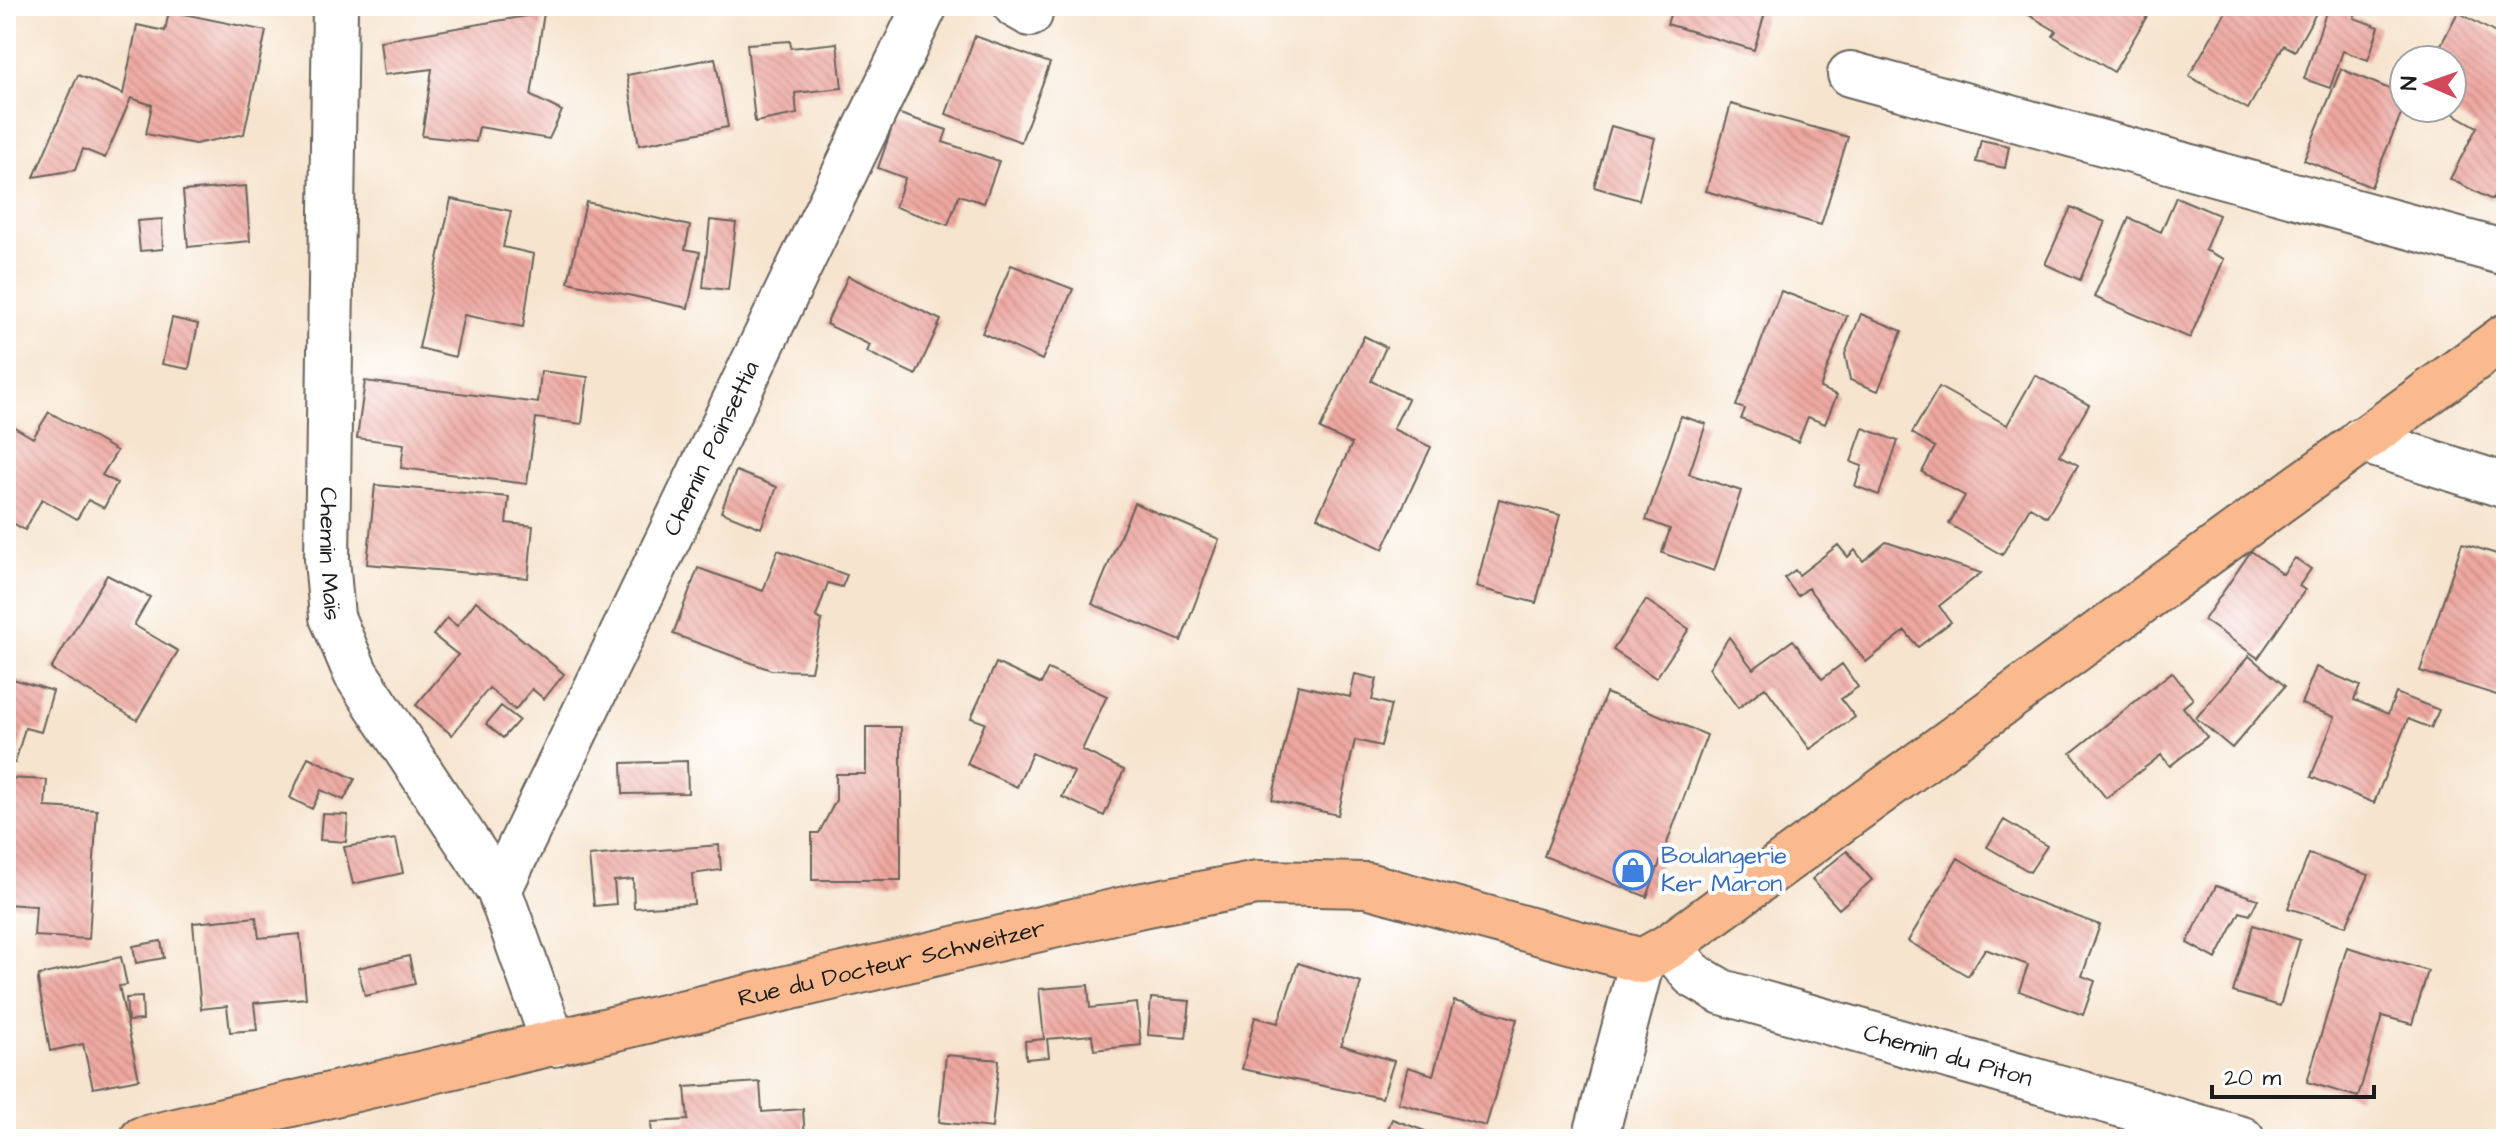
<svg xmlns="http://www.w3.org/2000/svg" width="2512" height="1145" viewBox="0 0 2512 1145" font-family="'Architects Daughter',sans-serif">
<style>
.building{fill:url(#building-back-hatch)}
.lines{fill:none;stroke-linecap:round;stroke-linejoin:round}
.minor-casing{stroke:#68625a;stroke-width:48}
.major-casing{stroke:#68625a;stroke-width:48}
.minor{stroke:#fff;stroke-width:44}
.major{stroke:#fbba8d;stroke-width:44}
.labels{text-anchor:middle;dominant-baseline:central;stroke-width:8;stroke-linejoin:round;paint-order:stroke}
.street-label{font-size:24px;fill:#1c1c1c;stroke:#fff}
.shop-label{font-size:24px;fill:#366cbe;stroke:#fff;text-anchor:start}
</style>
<defs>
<pattern id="building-back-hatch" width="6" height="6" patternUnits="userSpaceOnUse" patternTransform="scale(2)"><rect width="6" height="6" fill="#eda7a0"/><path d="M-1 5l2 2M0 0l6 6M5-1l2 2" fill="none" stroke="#cb8f89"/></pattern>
</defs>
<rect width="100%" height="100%" fill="#fff"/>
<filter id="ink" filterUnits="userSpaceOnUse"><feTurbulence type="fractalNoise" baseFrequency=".0125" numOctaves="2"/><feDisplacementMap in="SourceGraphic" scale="16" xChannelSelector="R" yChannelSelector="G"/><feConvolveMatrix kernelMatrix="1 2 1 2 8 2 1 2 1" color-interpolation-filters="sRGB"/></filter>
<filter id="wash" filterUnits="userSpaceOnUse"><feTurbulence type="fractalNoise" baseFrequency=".006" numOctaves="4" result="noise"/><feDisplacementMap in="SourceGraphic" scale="32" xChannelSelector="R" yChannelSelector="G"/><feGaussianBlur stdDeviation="1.8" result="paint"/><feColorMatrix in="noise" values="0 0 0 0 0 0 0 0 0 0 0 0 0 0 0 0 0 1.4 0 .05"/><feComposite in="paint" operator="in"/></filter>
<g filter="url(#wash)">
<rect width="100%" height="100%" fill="#f6e4ce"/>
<g id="blocks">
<path class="building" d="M1673,6H1767L1754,50L1667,24Z
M2028,6H2153L2114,72L2053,36L2056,31L2024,12Z
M2229,6H2320L2295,51L2284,45L2248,109L2189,76Z
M2328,6H2358L2354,18L2379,27L2368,60L2343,51L2330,88L2304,79Z
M169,11L266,31L244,134L195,144L146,134L152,105L131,98L105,158L83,149L75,170L34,177L78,75L123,94L137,25L165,31Z
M2458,12L2506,39V116L2495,136L2506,143V168L2492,200L2450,179L2477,127L2444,108H2452V60H2433Z
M544,13L531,96L562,111L549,139L479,127L476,142L422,136L432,69L384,75L380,41Z
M975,36L1050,63L1021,142L946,114Z
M790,41L791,48L837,43L842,88L795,93L797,114L755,122L747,44Z
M715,58L728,127L639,145L627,75Z
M2341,69L2404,95V107L2371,187L2304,160Z
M1731,104L1848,137L1821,225L1706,191Z
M897,113L947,130L943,142L999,161L984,203L959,195L948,225L895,207L905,178L878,168Z
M1611,126L1655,138L1639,200L1594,187Z
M1981,140L2009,146L2005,168L1976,162Z
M246,186L250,241L188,247L183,191Z
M2176,197L2219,215L2205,250L2224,259L2190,338L2094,297L2129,218L2161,232Z
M451,199L511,211L503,247L534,254L523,327L464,315L455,357L419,348Z
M586,202L690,226L685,249L700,252L688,308L568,282Z
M2071,207L2105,222L2080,280L2045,264Z
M162,219L163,249L140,251L137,221Z
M710,220L736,223L728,290L703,287Z
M1011,265L1073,289L1042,360L982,333Z
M848,276L941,320L916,375L867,352L870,345L826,324Z
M1781,291L1847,316L1820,388L1837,395L1825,424L1808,417L1798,442L1741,419L1745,409L1736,406Z
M1861,314L1902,331L1878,391L1850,380L1845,354Z
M172,318L198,324L189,369L162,364Z
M1364,336L1386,347L1371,381L1408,399L1393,429L1431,447L1383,549L1317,517L1352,444L1320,429Z
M541,371L588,377L582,424L536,418L527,484L401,468L404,444L357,438L365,381L538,403Z
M2035,375L2089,405L2060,455L2078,465L2047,517L2030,507L2002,555L1949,524L1965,496L1922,472L1935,447L1912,433L1939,387L2007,425Z
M49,412L117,451L102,475L117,483L104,508L88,500L77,519L42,499L25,530L6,519V429L9,424L33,438Z
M1681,416L1706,424L1689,474L1741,491L1714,571L1662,553L1670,529L1646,520Z
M1863,428L1898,441L1879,495L1855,486L1862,466L1851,462Z
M736,471L777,487L761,528L721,512Z
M375,485L509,497L506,523L533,526L528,578L367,564Z
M1499,499L1560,515L1536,603L1476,587Z
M1134,503L1219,539L1181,641L1092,604Z
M1886,542L1981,573L1939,606L1951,622L1918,647L1905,631L1866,662L1808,588L1798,596L1784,578L1795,570L1799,575L1838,545L1848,557L1855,550L1863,561Z
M2462,543L2506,557V698L2420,671Z
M778,550L847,575L842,587L828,583L816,617L822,620L811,671L771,670L673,634L698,568L763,591Z
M2251,551L2283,574L2295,558L2311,569L2299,586L2305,590L2258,658L2204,620Z
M107,575L150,597L134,625L178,651L137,720L51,669Z
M1646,600L1689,629L1656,678L1613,650Z
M476,601L564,674L544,699L532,689L515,710L489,688L452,735L416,705L458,655L433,635L447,618L457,626Z
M1729,637L1753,669L1793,640L1822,679L1842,664L1858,687L1841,699L1855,717L1810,749L1765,687L1738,708L1709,668Z
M2249,656L2285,686L2232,748L2196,718Z
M996,663L1041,684L1048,669L1107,696L1082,750L1124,770L1104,816L1062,797L1074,772L1032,753L1017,787L967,764L985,723L971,718Z
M2316,667L2360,686L2354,700L2388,714L2396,693L2439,710L2431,728L2408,719L2374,803L2311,777L2335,717L2301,704Z
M2172,672L2193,699L2183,707L2207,737L2170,766L2161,755L2106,798L2071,753Z
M1355,674L1377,679L1372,700L1391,705L1381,746L1355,740L1338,815L1272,800L1298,685L1350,697Z
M6,677L53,691L41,732L25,728L15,763L6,760Z
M1606,693L1707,735L1647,897L1544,856Z
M501,706L519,720L503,738L486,724Z
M866,727H901V880H812V833H819L836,800V774H866Z
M308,757L355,779L344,800L321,790L312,809L290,798Z
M687,761L688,793L623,794L622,763Z
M6,778L47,780L45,807L97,810L89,939L34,936L36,906L6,904Z
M322,814L348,815L346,842L320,840Z
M2004,820L2047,846L2030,872L1987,847Z
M396,839L403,873L353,884L344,847Z
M719,845L721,870L692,874L694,904L634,908L633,879L614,881L616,904L594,906L589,856Z
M1847,851L1872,880L1839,909L1812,879Z
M2309,854L2369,875L2346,926L2288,908Z
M1958,858L2019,895L2100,925L2082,976L2095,981L2083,1015L2019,991L2028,965L1985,949L1968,976L1908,941Z
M2216,886L2258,899L2250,915L2240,912L2216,959L2187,943Z
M256,917L259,938L300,934L306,998L254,1003L257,1030L230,1032L227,1006L201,1009L193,923Z
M2253,925L2300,940L2280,1006L2233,992Z
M161,941L164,958L136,963L133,946Z
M2347,947L2428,971L2412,1024L2382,1016L2358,1097L2307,1082Z
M409,956L415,984L365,996L358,968Z
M121,957L127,985L119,986L139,1079L93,1088L83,1044L50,1051L38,980L39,975Z
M1298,963L1361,983L1341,1045L1394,1061L1382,1098L1242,1069L1255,1017L1278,1023Z
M1088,985L1090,1008L1137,1003L1141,1045L1094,1050L1092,1035L1047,1039L1049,1057L1026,1059L1025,1041L1044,1039L1039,989Z
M142,997L143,1020L128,1021L126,998Z
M1151,998L1190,1001L1186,1038L1148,1035Z
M1454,1001L1517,1019L1486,1126L1398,1103L1408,1067L1433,1075Z
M946,1055L999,1060L992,1128L939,1122Z
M760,1082L762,1112L803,1109L805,1139H652L651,1122L688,1120L685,1087Z
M1392,1119L1447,1139H1384Z
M538,1133H599V1139H537Z"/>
</g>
</g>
<g filter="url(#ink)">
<use href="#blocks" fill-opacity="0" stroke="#68625a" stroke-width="2"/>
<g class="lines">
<g class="minor-casing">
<g id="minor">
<path id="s1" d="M335,6L327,559L332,617L356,674L499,890L554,1044"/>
<path d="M1016,6L1030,14"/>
<path d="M1850,74L2506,253"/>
<path d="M2361,440L2506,486"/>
<path id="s2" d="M499,890L925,6"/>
<path id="s3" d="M1669,946L1693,975L1722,992L2242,1139"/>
<path d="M1595,1139L1642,961"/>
</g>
</g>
<g class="major-casing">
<g id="major">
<path id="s4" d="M142,1139L1138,906L1257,883L1367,885L1642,961L1669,946L2506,336"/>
</g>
</g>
<use href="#minor" class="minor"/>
<use href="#major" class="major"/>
</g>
</g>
<defs>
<g id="shop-ring" transform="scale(2)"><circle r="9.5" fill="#fff" stroke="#3f7fe0" stroke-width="1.5"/><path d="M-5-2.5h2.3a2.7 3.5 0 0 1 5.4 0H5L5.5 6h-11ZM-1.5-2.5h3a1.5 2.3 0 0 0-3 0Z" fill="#3f7fe0"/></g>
</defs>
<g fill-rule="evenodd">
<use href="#shop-ring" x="1633" y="870"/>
</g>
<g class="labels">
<g class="street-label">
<text stroke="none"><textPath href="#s2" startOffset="490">Chemin Poinsettia</textPath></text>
<text stroke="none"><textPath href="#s1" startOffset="548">Chemin Maïs</textPath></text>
<text stroke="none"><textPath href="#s4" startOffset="770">Rue du Docteur Schweitzer</textPath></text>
<text stroke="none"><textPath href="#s3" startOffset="306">Chemin du Piton</textPath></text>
</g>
<g class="shop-label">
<text x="1661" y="856">Boulangerie<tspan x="1661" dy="28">Ker Maron</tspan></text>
</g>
</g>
<rect width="2512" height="1145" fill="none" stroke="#fff" stroke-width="32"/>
<g transform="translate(2428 84) rotate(272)"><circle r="38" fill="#ffffff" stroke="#a4a4a4" stroke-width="2"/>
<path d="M0-6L14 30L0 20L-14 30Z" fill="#d1495b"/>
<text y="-12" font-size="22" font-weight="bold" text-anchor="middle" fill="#1c1c1c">N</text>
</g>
<path d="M2212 1085v12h162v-12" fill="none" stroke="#1c1c1c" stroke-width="4"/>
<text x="2224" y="1085" font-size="24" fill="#1c1c1c" stroke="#ffffff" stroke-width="6" paint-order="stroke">20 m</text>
</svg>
